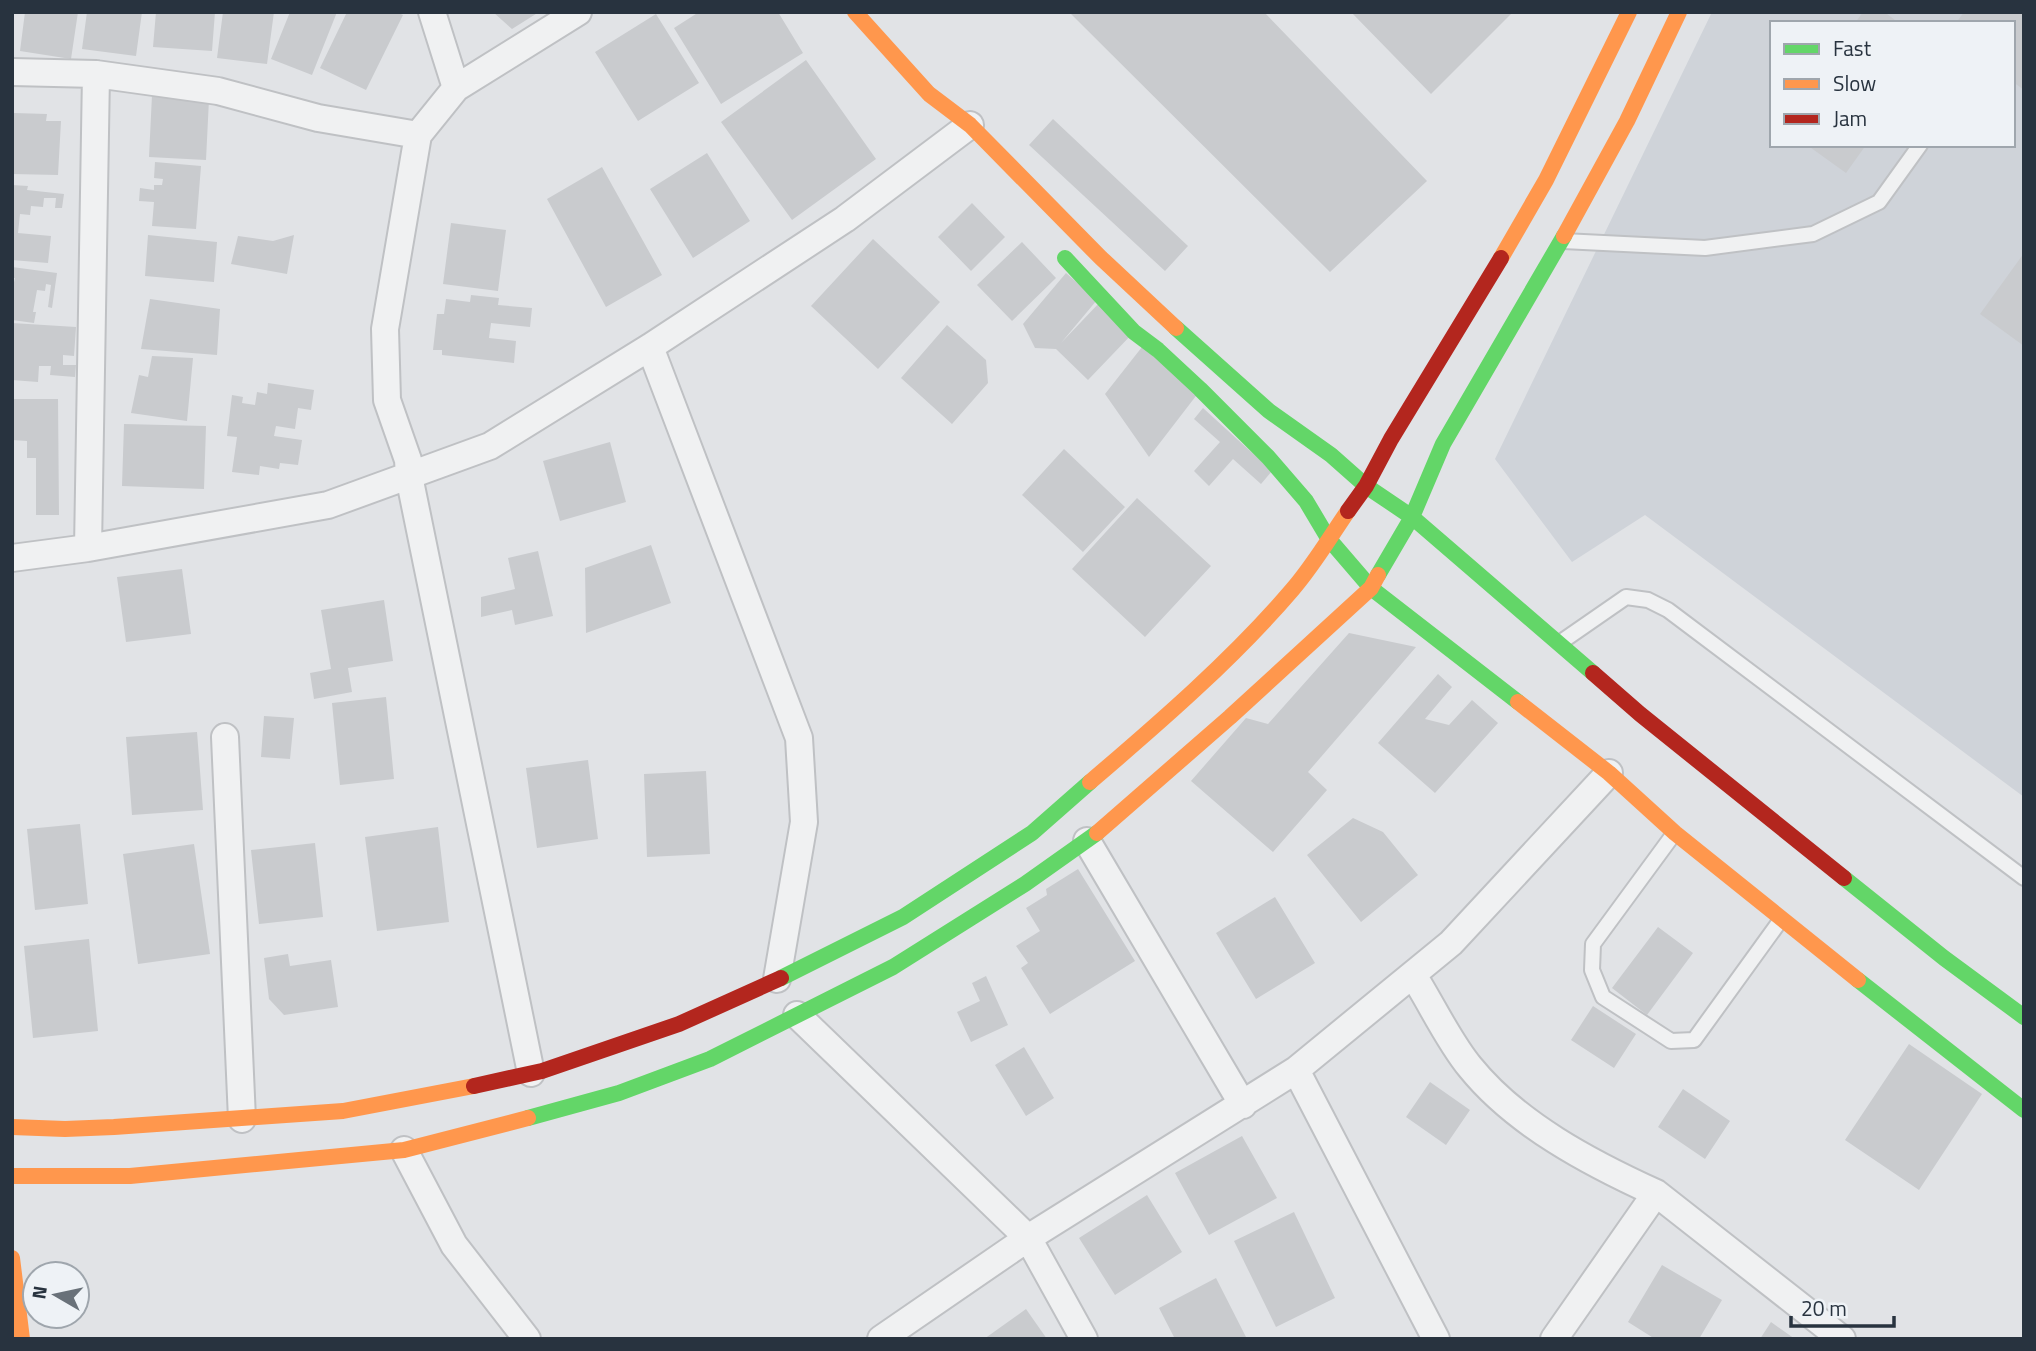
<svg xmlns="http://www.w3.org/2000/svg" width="2036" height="1351" viewBox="0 0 2036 1351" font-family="'Titillium Web',sans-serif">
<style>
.built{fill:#cfd3d9;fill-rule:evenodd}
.building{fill:#c9cbce}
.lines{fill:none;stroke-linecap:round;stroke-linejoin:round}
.lane-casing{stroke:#bfc1c4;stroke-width:18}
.street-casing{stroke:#bfc1c4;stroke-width:30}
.lane{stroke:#f0f1f2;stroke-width:14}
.street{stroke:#f0f1f2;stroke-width:26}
.fast{stroke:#63d668;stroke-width:16}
.slow{stroke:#ff974d;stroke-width:16}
.jam{stroke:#b3261e;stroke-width:16}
</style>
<rect width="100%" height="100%" fill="#e1e3e6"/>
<path class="built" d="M1712,12H2024V797L1645,515L1572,562L1495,459ZM1772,23H2013V145H1772Z"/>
<path class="building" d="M25,12H78L71,59L20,51Z
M87,12H142L136,56L82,49Z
M156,12H215L212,51L153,47Z
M223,12H274L267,64L217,58Z
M290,12H337L312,75L271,59Z
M347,12H396L403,15L366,90L320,68Z
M493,12H539L512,29Z
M699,12H778L803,53L721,104L674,28Z
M1069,12H1264L1427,181L1330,272Z
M1351,12H1513L1431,94Z
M1863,12H1888L1887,14L1899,23H1855Z
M1964,12H2024V90L2013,82V23H1956Z
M656,14L699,83L638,121L595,52Z
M806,60L876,159L792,220L721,122Z
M152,95L209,99L206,160L149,157Z
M14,113L47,114L46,121H61L58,175L12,174Z
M1053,119L1188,246L1165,271L1029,145Z
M1807,145H1866L1846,173Z
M707,153L750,221L693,258L650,189Z
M155,162L201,166L196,229L152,226L154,202L139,201L140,188L154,190V185H162L163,179L154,178Z
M602,167L662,275L606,307L547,199Z
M12,185L28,186L27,190L64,194L62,208H55L56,198H44L43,207L31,206L30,215L20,214L18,233L51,236L48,263L12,260Z
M972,203L1005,237L971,271L938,237Z
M451,223L506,230L498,291L443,284Z
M148,235L217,242L214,282L145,276Z
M294,235L287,274L231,264L238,236L273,241Z
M873,239L940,302L878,369L811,306Z
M1022,242L1056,278L1012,321L977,285Z
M2024,253V346L1980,314Z
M12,267L57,273L52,308L48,307L51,285L46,284L45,291L37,290L33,312H36L34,323L12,320V291L15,278H12Z
M1066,273L1097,300L1061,343L1101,301L1134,332L1088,380L1056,349L1035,348L1023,324Z
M471,295L499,298L498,305L532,308L530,327L491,323L489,338L516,341L514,363L442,355V350H433L437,314H444L446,299L470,302Z
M150,299L220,309L217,355L141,349Z
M12,323L76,327L74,356L63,355V365H76L75,377L50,375L51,366H39L38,382L12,380Z
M947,325L986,360L988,383L952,424L901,378Z
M1142,347L1199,392L1149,457L1105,394Z
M152,356L193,358L187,421L131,413L139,375L148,377Z
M268,383L314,390L311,410L298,408L295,429L276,426L274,436L302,440L298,465L280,463L279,469L260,466L259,475L232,472L237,437L227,436L232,395L243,397L242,403L255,405L257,392L267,394Z
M12,399H58L59,515H36V458H27V441L12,440Z
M1203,408L1272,471L1261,484L1233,459L1209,486L1194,471L1220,442L1194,419Z
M124,424L206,426L204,489L122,486Z
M610,442L626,502L560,521L543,461Z
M1064,449L1125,507L1083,552L1022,495Z
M1137,498L1211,566L1145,637L1072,569Z
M651,545L671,603L586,633L585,568Z
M538,551L553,616L515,625L512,610L481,617V597L515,589L508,558Z
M182,569L191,634L126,642L117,577Z
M384,600L393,661L348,668L352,692L314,699L310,673L331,669L321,610Z
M1349,633L1416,647L1308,772L1327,790L1273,852L1191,781L1246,718L1268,724Z
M1438,674L1452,687L1425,719L1449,725L1472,700L1498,723L1435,793L1378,743Z
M386,697L394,779L340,785L332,703Z
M264,716L294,718L290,759L261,757Z
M197,732L203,810L132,815L126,737Z
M588,760L598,839L537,848L526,768Z
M706,771L710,854L647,857L644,774Z
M1353,818L1383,832L1418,875L1361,922L1307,855Z
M80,824L88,904L35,910L27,829Z
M438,827L449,922L377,931L365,837Z
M315,843L323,917L259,924L251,850Z
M194,844L210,954L138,964L123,854Z
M1078,869L1135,961L1050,1014L1021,968L1028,963L1016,946L1040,931L1026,908L1047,895L1046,889Z
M1275,897L1315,963L1256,999L1216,933Z
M1658,927L1693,953L1647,1015L1612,988Z
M89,939L98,1031L33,1038L24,946Z
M288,954L290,966L331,960L338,1007L284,1015L269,999L264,958Z
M986,976L1008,1025L971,1042L957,1012L980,1001L972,983Z
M1593,1006L1636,1034L1614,1068L1571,1040Z
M1909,1044L1982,1094L1919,1190L1845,1140Z
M1024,1047L1054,1098L1026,1116L995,1065Z
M1430,1082L1470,1110L1446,1145L1406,1117Z
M1683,1089L1730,1121L1705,1159L1658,1127Z
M1242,1136L1277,1198L1209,1235L1175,1173Z
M1147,1195L1182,1252L1115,1295L1079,1238Z
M1294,1212L1335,1298L1276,1327L1234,1241Z
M1662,1265L1722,1300L1699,1339H1655L1628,1322Z
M1216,1278L1247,1339H1175L1159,1308Z
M1026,1309L1047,1339H984Z
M1771,1322L1795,1339H1760Z"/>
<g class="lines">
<g class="lane-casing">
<path id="lane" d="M1563,241L1705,248L1813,234L1879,202L1920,145
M1561,642L1626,597L1648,600L1668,610L2024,878
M1673,835L1593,944L1592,970L1603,997L1671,1041L1694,1040L1780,921"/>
</g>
<g class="street-casing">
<path id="street" d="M432,12L456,88
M12,72L96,74L218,91L318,118L418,135L456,88L578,12
M418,135L385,329L387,400L408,460L409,476L531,1073
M650,347L799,738L804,822L777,979
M88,548L96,74
M12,558L88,548L328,505L490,446L650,347L845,219L970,125
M225,737L242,1119
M1087,841L1243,1105
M1413,975C1431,1003 1449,1042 1470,1067C1516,1124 1590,1163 1656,1193L1842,1339
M797,1015L1028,1238L1084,1339
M1296,1070L1436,1339
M404,1150L454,1245L527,1339
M881,1339L1028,1238L1296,1070L1451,943L1609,773
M1554,1339L1656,1193"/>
</g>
<use href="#lane" class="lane"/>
<use href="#street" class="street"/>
<path class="fast" d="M1065,258L1134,332L1158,350L1200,389L1268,457L1306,501L1328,538L1371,588L1518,702
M1176,328L1269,411L1331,455L1366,486L1412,517L1593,673
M1378,575L1412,517L1443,444L1564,236
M1844,878L1944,958L2024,1017
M781,978L903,917L1032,833L1090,782
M1858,980L2024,1110
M528,1118L619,1093L710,1059L893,967L1025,884L1097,833"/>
<path class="slow" d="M855,12L929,94L970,125L1101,258L1176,328
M1564,236L1627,121L1679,12
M1501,258L1546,180L1629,12
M1518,702L1609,773L1675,833L1858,980
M1090,782C1159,723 1233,659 1292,590C1313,566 1330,537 1348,511
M1097,833L1230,717L1371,588L1378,575
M12,1127L65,1129L114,1127L343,1111L474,1086
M12,1176H130L404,1150L528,1118
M12,1258L22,1339"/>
<path class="jam" d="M1348,511L1366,486L1391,439L1501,258
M1593,673L1640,714L1844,878
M474,1086L542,1071L679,1024L781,978"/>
</g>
<rect width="2036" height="1351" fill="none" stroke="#28333f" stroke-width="28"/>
<rect x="1770" y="21" width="245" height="126" fill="#eef2f6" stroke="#9fa6ad" stroke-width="2"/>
<rect x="1784" y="44" width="35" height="10" fill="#63d668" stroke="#9fa6ad" stroke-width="2"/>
<text x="1833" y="56" font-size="21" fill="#28333f">Fast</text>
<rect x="1784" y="79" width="35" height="10" fill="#ff974d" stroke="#9fa6ad" stroke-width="2"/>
<text x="1833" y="91" font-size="21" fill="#28333f">Slow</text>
<rect x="1784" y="114" width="35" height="10" fill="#b3261e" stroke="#9fa6ad" stroke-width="2"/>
<text x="1833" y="126" font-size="21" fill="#28333f">Jam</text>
<g transform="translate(56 1295) rotate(279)"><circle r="33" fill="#eef2f6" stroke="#9fa6ad" stroke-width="2"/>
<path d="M0-5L12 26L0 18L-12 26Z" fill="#697179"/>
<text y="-10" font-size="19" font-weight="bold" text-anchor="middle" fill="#28333f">N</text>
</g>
<path d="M1791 1316v10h103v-10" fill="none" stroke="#28333f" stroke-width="3.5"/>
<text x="1801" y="1316" font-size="21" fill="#28333f" stroke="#eef2f6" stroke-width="5" paint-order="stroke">20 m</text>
</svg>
